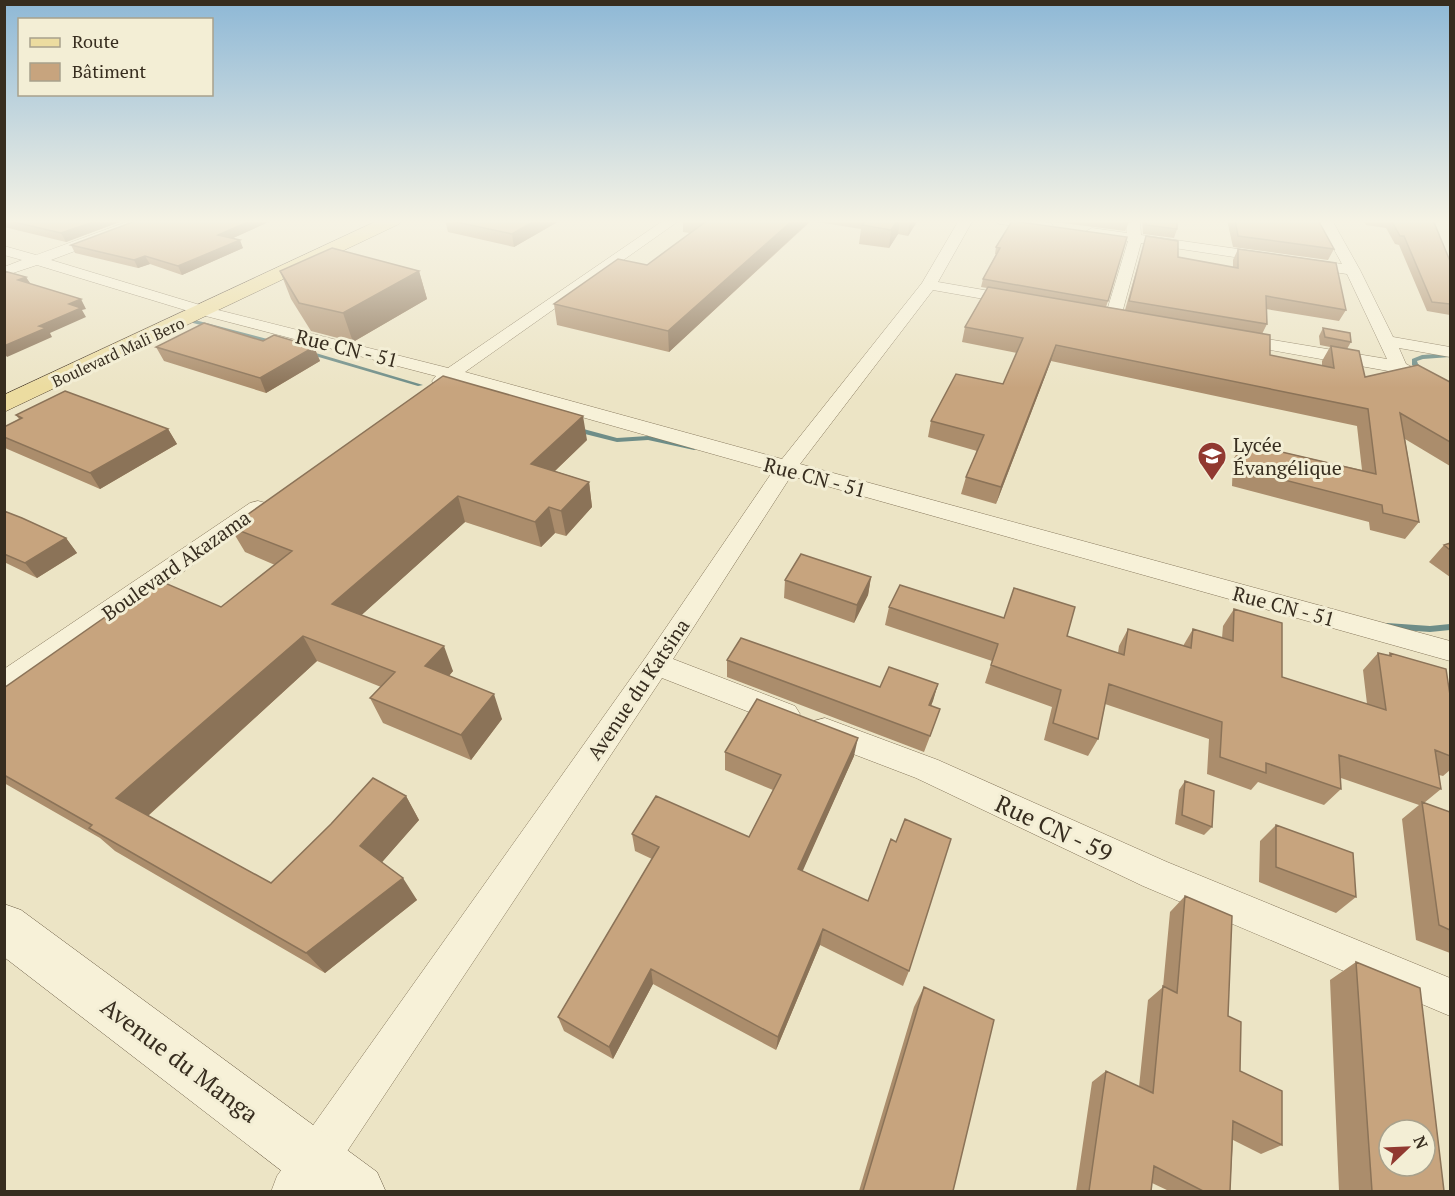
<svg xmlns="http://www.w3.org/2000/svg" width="1455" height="1196" viewBox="0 0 1455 1196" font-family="'PT Serif',serif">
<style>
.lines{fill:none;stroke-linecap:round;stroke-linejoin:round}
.stream{fill:#6e8d88;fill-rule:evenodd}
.street-casing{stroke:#86775c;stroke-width:1}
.secondary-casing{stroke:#675840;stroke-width:1}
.primary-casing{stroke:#544430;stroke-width:1}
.street{fill:#f7f1d8;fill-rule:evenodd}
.secondary{fill:#f7f1d8;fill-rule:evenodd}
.primary{fill:#ecdca0;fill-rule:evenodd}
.wall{fill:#ab8d6c}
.shaded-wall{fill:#8b7358}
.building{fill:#c7a47e;stroke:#8b7358;stroke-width:1.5;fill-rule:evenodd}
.labels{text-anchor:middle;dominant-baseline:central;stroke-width:6;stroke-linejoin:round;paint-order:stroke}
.far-street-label{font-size:16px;fill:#372d1f;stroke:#f3eed5}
.street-label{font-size:20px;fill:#372d1f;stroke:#f3eed5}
.poi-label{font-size:20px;fill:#372d1f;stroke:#f3eed5;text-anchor:start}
.near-street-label{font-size:24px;fill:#372d1f;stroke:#f3eed5}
</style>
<rect width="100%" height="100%" fill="#ece4c5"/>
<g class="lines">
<path class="stream" d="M195,320L279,342L280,343L277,345L193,323V321Z
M305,351H309L423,385L418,386L305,353Z
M1450,353V357L1423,359L1417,361L1418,364L1427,371V373H1423L1412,365V359L1422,355Z
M573,427H576L617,438L648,436L694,446L698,448L694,450L648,440L617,442L573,431Z
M1387,623L1430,626L1450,624V630L1430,632L1387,629L1384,628L1382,626L1384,624Z"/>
<g class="street-casing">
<path id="street" d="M132,220H152L150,223L51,260L210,308L448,368L664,220H680L465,372L782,459L922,283L959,220H973L938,282L1024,297L1026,300L1024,303L1018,305L933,290L800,464L1450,641V661L791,476L673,659L795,706L800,714L795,722L785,726L662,678L320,1192H271L277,1176L646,657L773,471L454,381L441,387L434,385L432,381L436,376L198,314L37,265L4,276V267L22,260L4,255V246L36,255Z
M993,220H1031L1051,223L1053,226L1046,230L1000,224Z
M1126,220H1140L1141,235L1342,264L1318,220H1332L1360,270L1393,337L1450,347V357L1399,348L1406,364L1450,386V399L1394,372L1237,344L1231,343L1228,339L1231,335L1237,334L1387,359L1347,274L1141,243L1121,317L1119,320H1107L1105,317L1128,241L1092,236L1085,232L1092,228L1127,233Z
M258,501L266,503L269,508L266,513L14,692L4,695V669L250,503Z
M825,718L938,760L1167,862L1450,978V1016L1143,886L916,778L814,739L810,730L814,721Z"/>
</g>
<g class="secondary-casing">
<path id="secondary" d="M4,904L21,910L377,1172L386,1192H309L4,957Z"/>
</g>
<g class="primary-casing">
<path id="primary" d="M379,220H402L399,224L4,412V395Z"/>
</g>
<use href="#street" class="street"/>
<use href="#secondary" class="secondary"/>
<use href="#primary" class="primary"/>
</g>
<path class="wall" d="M4,220H125L66,242L4,227Z
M138,220H273L233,238L243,248L182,275L150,264L138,268L75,253L71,245Z
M445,220H561L514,247L448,232Z
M683,220H918L908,236L898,234L889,248L859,244L861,229L811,221L669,352L557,325L554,304L647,265L690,233L683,232Z
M1039,220H1128L1129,222L1125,231Z
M1142,220H1177V229L1174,238L1143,234Z
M1227,220H1318L1334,249L1328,260L1233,247Z
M1363,220H1433L1450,261V315L1427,311L1399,245L1395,244L1386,228L1366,225Z
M1012,221L1108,301L1106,307L1125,310L1143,247L1146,236L1178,257L1233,267V260L1238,249L1346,310L1339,321L1266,309L1267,324L1262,334L1270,355L1322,366V361L1330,347L1320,345L1319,336L1323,328L1351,342L1347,349L1365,377L1450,382V466L1405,439L1419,522L1405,539L1370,530L1369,522L1232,486L1233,460L1243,443L1362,470L1357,426L1051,361L996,504L961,494L966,477L977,451L928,437L931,421L1003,384L1017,353L962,342L965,327L987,288L981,287L983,279L996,254H995L996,247Z
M280,271H419L427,299L353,342L311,331L291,299Z
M156,347H314L320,361L266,393L164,361Z
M16,415L168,429L177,444L100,489L5,448L4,427L19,419Z
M587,440L555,471L589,482L592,507L566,536L555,533L541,547L465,522L361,615L453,671L449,676L502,719L471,760L383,723L370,698L381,687L317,661L148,816L271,883L406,796L419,820L382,862L417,900L325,973L115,851L100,838L4,783V688L221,607L275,565L245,552L230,527Z
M4,511L66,538L77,553L37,578L4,562Z
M1450,543V577L1429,562L1444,545Z
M871,577L868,595L854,623L784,598L785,580Z
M889,607L1004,618L1067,636L1118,653L1119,646L1128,629L1183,646L1193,629L1222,638L1223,626L1234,609L1282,677L1367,704L1363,670L1378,653L1388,656L1390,653L1450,756V770L1443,776L1439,775L1441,789L1424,803L1450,812V953L1416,940L1402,819L1419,805L1341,778V789L1324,805L1258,782L1251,790L1207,774L1209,739L1105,704L1098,739L1088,756L1044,740L1052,707L985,683L992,661L885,625Z
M727,660L880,687L938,684L931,706L934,726L924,752L727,677Z
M725,752L854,756L802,871L909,971L903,986L820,945L776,1050L653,984L613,1059L564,1031L558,1017L652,859L635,851L632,834L749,837L773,790L725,770Z
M1185,781L1212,827L1204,835L1175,824L1179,790Z
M1276,825L1356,897L1336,913L1259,882L1260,841Z
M1185,896L1228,1016L1240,1071L1282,1145L1261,1154L1233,1140L1230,1191H1169L1152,1183L1151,1191H1076L1092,1082L1106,1071L1139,1087L1148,1000L1163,987L1170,912Z
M1356,962L1444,1191H1339L1330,980Z
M924,987L953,1191H859L914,1007Z"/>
<path class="shaded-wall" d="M99,220H125L66,242L61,233Z
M252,220H273L222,243L218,235Z
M536,220H561L514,247L512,234Z
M793,220H811L669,352L668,331Z
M898,220H900L898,234L889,248L891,230Z
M910,220H918L908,236Z
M240,240L243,248L182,275L178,266Z
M145,256L150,264L138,268L134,260Z
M419,271L427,299L353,342L343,313Z
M26,277L32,286L18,280Z
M81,299L86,309L82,310L86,317L50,333L52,337L7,357L4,353V346L39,326L69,304Z
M1056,345L1051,361L996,504L1001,487Z
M314,347L320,361L266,393L260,378Z
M583,416L587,440L536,489L531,464Z
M168,429L177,444L100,489L90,473Z
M589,482L592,507L566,536L561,511Z
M458,496L465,522L345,630L332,604Z
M549,507L555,533L541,547L535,522Z
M66,538L77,553L37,578L25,563Z
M871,577L868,595L854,623L857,605Z
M303,636L317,661L141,822L116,798Z
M444,646L453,671L436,691L425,666Z
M938,684L933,701L924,722L929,705Z
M494,694L502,719L471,760L461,735Z
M858,738L854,756L796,886L798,869Z
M406,796L419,820L376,869L360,846Z
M403,878L417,900L325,973L306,953Z
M823,929L820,945L776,1050L778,1037Z
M651,969L653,984L613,1059L609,1047Z"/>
<path class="building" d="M5,220H99L61,233Z
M138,220H252L218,235L240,240L178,266L145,256L134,260L71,245Z
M447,220H536L512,234Z
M708,220H793L668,331L554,304L618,259L647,265Z
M866,220H898L891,230L862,225Z
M1112,220H1128L1129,222Z
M1146,220H1177V229L1146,225Z
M1235,220H1318L1334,249L1238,236Z
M1391,220H1433L1450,261V304L1432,302L1404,236H1400Z
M1012,221L1127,237L1108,301L983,279L1000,248L996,247Z
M1146,236L1178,241V257L1238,268V249L1336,263L1346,310L1266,296L1267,324L1129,301Z
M332,248L419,271L343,313L299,303L280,271Z
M4,271L26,277L18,280L81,299L69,304L81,308L39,326L46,328L4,346Z
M988,287L1270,335V355L1334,368L1331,346L1359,351L1365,377L1418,365L1450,382V442L1400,413L1419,522L1383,513L1382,505L1242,469L1243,443L1376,474L1368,409L1056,345L1001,487L966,477L984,435L931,421L956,374L1003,384L1023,338L965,327Z
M204,323L263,341L274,335L314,347L260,378L156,347Z
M1323,328L1350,333L1351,342L1325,337Z
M443,376L583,416L531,464L589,482L561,511L549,507L535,522L458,496L332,604L444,646L425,666L494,694L461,735L370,698L395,672L303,636L116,798L271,883L331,824L373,778L406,796L360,846L403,878L306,953L89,828L92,825L4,775V688L158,580L221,607L292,551L230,527Z
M65,391L168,429L90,473L4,437V427L22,418L16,415Z
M4,511L22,518L66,538L25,563L4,554Z
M1450,543V550L1444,545Z
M801,554L871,577L857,605L785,580Z
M900,585L1004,618L1014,588L1075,607L1067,636L1124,655L1128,629L1191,648L1193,629L1233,641L1234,609L1282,623V677L1386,710L1378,653L1391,656L1390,653L1446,669L1450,695V756L1435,750L1441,789L1339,755L1341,789L1266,763V773L1220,757L1222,722L1109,684L1098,739L1053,723L1061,690L991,665L998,644L889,607Z
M741,638L880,687L889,667L938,684L929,705L940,709L930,736L727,660Z
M757,699L858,738L798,869L868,901L891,839L896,842L905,819L951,839L909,971L823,929L778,1037L651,969L609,1047L558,1017L659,847L632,834L656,796L749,837L781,775L725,752Z
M1185,781L1214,791L1212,827L1182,815Z
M1422,802L1450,812V930L1439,925Z
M1276,825L1353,853L1356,897L1276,867Z
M1185,896L1232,916L1228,1016L1241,1022L1240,1071L1282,1091V1145L1233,1121L1230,1191H1203L1154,1166L1151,1191H1089L1106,1071L1153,1093L1163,986L1177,993Z
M1356,962L1420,988L1444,1191H1372ZM1389,1130H1425V1166H1389Z
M924,987L994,1020L953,1191H863Z"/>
<linearGradient id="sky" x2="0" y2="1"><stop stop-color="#8eb8d6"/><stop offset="0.57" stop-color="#f6f3e5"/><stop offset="1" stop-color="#f6f3e5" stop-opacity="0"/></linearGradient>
<rect width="1455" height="388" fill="url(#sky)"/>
<defs>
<g id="school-pin" transform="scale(1.5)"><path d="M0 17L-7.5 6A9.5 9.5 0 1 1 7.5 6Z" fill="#913930" stroke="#f3eed5"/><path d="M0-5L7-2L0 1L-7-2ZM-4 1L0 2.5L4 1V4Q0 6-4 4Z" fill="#fff"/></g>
</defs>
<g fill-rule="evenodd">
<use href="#school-pin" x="1212" y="456"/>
</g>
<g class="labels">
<g class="far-street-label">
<text transform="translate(118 352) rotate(-25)">Boulevard Mali Bero</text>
</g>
<g class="street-label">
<text transform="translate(347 348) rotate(14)">Rue CN - 51</text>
<text transform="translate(815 477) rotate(15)">Rue CN - 51</text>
<text transform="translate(176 565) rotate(-35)">Boulevard Akazama</text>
<text transform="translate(1284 606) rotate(15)">Rue CN - 51</text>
<text transform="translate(638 689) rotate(-56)">Avenue du Katsina</text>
</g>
<g class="poi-label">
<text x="1233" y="444">Lycée<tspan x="1233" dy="23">Évangélique</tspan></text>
</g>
<g class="near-street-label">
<text transform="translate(1054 828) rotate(25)">Rue CN - 59</text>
<text transform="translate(180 1060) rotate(37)">Avenue du Manga</text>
</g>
</g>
<rect width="1455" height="1196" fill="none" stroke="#372d1f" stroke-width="12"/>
<rect x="18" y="18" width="195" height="78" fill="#f3eed5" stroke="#a8a18c" stroke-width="1.5"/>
<rect x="30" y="38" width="30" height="9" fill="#ecdca0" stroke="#a8a18c" stroke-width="1.5"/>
<text x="72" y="48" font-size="18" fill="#372d1f">Route</text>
<rect x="30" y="63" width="30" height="18" fill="#c7a47e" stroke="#a8a18c" stroke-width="1.5"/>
<text x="72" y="78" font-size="18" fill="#372d1f">Bâtiment</text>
<g transform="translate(1407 1148) rotate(67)"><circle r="28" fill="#f3eed5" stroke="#a8a18c" stroke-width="1.5"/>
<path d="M0-4.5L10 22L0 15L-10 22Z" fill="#913930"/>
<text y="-9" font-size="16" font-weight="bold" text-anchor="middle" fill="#372d1f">N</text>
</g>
</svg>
